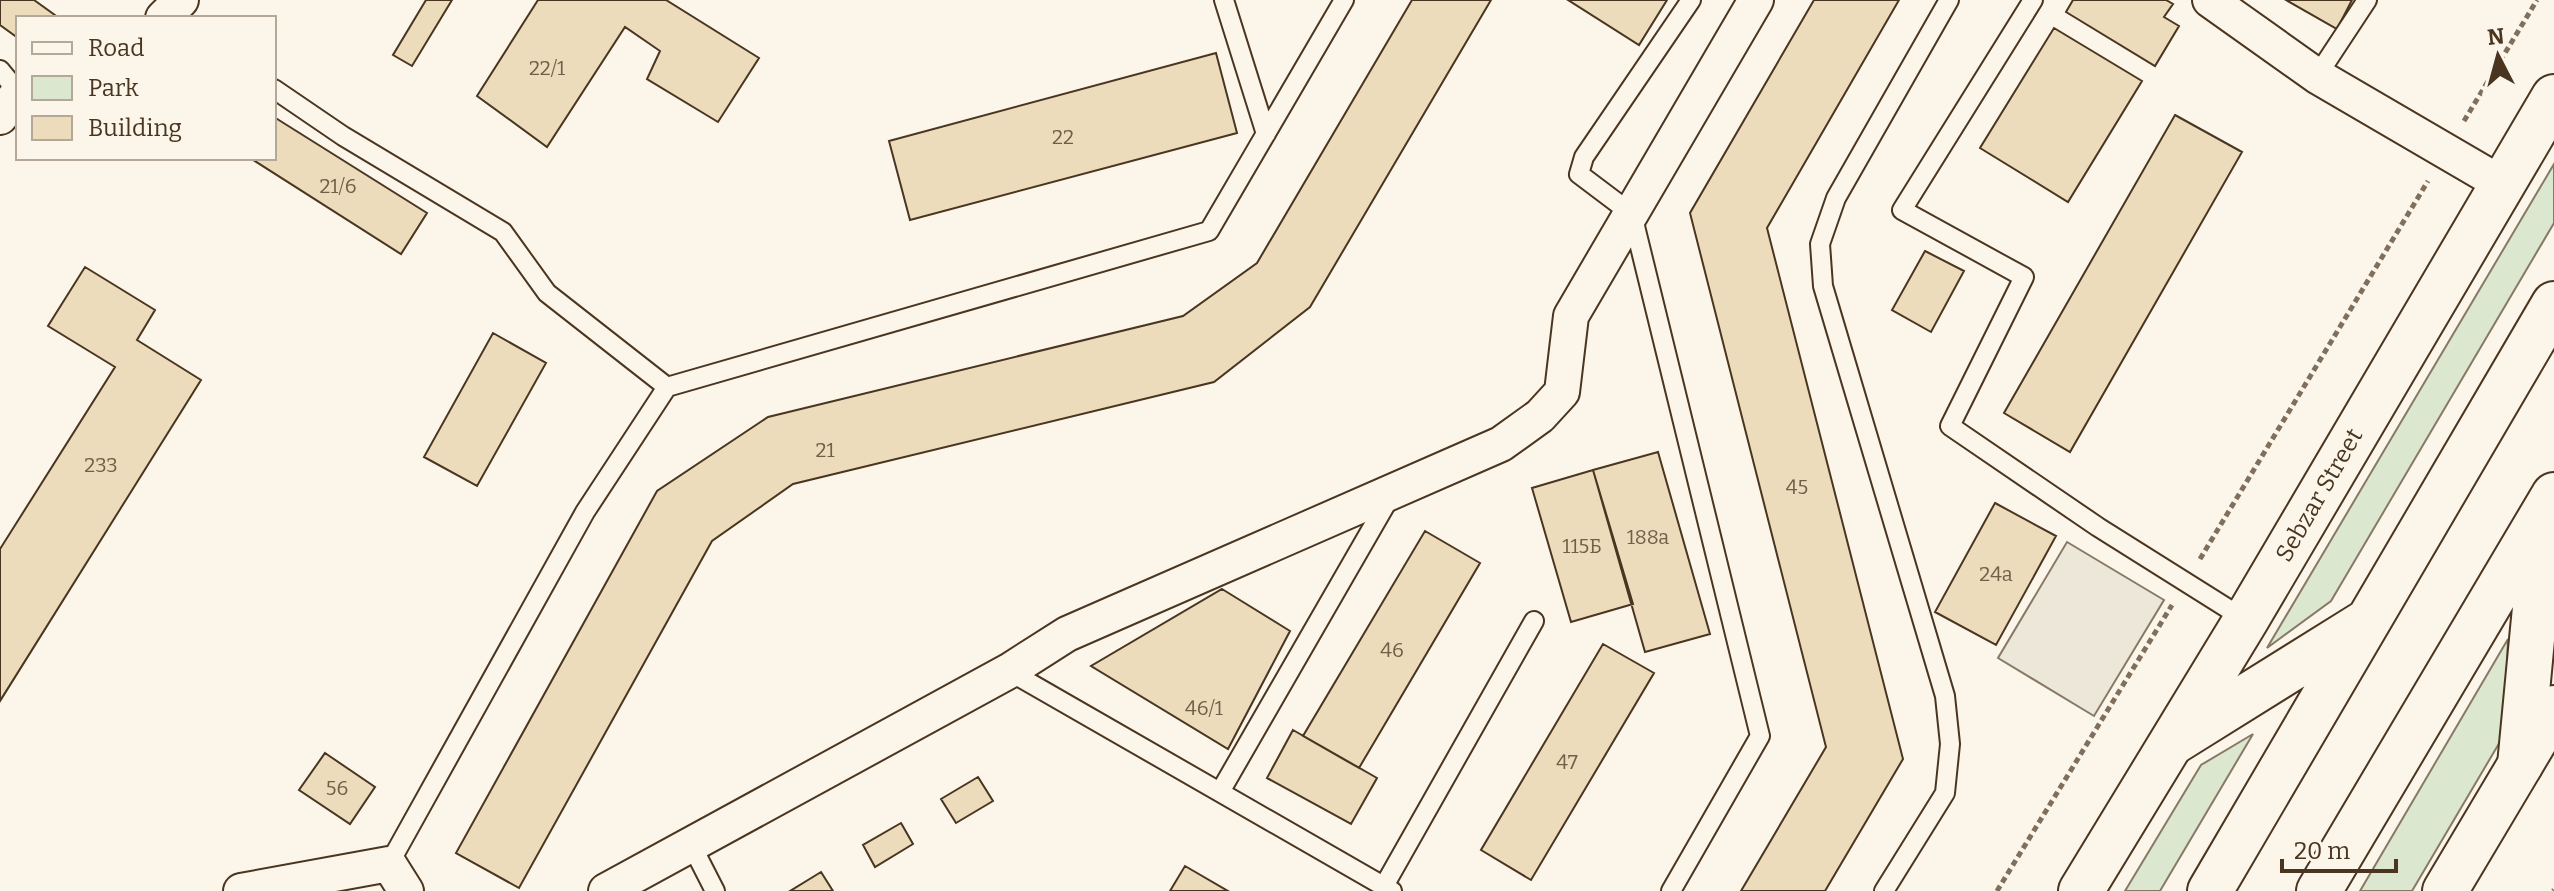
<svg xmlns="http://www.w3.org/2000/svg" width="2554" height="891" viewBox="0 0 2554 891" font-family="Bitter,serif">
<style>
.green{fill:#dce7d0;stroke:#887966;stroke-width:2}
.parking{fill:#ede7d9;stroke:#887966;stroke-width:2}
.building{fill:#ecdcbc;stroke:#4a3520;stroke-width:2}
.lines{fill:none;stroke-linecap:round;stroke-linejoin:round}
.lane-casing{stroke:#4a3520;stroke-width:22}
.street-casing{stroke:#4a3520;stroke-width:38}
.secondary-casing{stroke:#4a3520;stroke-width:48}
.primary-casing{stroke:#4a3520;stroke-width:48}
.path{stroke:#7f6f5c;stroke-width:5;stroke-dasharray:6 4;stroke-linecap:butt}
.lane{stroke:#fbf6e9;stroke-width:18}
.street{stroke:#fbf6e9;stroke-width:34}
.secondary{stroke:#fbf6e9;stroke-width:44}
.primary{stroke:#fbf6e9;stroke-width:44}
.labels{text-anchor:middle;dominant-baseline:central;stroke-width:6;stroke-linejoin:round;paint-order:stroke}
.number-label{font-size:20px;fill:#725f47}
.street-label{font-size:24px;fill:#4a3520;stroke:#fbf6e9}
</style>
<rect width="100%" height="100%" fill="#fbf6e9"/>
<path class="green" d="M2554,164V223L2331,601L2267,648Z
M2508,639L2504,735L2412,891H2360Z
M2253,734L2160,891H2125L2201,765Z"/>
<path class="parking" d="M2067,542L2164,600L2094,716L1998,658Z"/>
<path class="building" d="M0,0H34L59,18H18V38L0,25Z
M426,0H452L412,66L393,55Z
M538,0H666L759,58L718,122L647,79L660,51L625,27L547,147L477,96Z
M1412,0H1491L1310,307L1214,382L793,484L712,541L519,888L456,853L657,491L768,417L1183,316L1257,263Z
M1568,0H1667L1639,45Z
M1814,0H1899L1767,228L1903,759L1825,891H1741L1826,747L1690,213Z
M2073,0H2166L2173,4L2164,17L2179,26L2155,66L2066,12Z
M2286,0H2352L2337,29Z
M2054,28L2142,81L2068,202L1980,148Z
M1216,53L1237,133L910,220L889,141Z
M2175,115L2242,152L2070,452L2004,413Z
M274,117L427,213L401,254L250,158H274Z
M1925,251L1964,271L1931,332L1892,310Z
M85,267L155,310L137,340L201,380L0,701V549L115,367L48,326Z
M493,333L546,363L477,486L424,457Z
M1658,452L1710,634L1645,652L1593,470Z
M1593,470L1633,604L1571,622L1532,488Z
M1995,503L2056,536L1996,645L1935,612Z
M1425,531L1480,563L1359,768L1303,736Z
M1222,589L1290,631L1228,749L1091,666Z
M1603,644L1654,673L1531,880L1481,850Z
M1293,730L1377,778L1351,824L1267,778Z
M325,753L375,787L350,824L299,790Z
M978,777L993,801L956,823L941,799Z
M901,823L913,844L875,867L863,845Z
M1185,866L1228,891H1170Z
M821,872L833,891H790Z"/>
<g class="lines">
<g class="lane-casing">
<path id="lane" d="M1224,0L1266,134
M2033,0L1902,210L2024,277L1950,426L2098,527L2246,620
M0,70L18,92
M2317,76L2367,0
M274,89L343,136L503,232L547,293L667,387L585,512L389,864
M667,387L1209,231L1344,0
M1009,671L1392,891
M1220,792L1390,497
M692,846L715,891
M1384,886L1534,621
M1671,891L1760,736L1632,214L1579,174L1584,157L1691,0
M1884,891L1945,793L1950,744L1945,696L1823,286L1820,244L1836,198L1949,0"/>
</g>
<g class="street-casing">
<path id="street" d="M2210,0L2317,76L2502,184
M163,18L181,0
M0,117L18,93
M241,891L389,864L406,891
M606,891L1009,671L1067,634L1501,444L1540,416L1562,392L1571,316L1756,0"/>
</g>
<g class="secondary-casing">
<path id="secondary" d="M2081,891L2246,620L2554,97
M2445,891L2554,708"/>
</g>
<g class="primary-casing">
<path id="primary" d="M2172,743L2366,622
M2520,765L2543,524
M2210,891L2554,304
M2319,891L2554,495"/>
</g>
<path class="path" d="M2464,121L2537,0
M2200,559L2428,181
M1997,891L2172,605
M2553,891L2554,890"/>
<use href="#lane" class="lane"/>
<use href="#street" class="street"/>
<use href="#secondary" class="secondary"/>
<use href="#primary" class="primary"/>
</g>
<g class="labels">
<g class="number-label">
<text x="547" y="68">22/1</text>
<text x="1063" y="137">22</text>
<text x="338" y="186">21/6</text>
<text x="825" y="450">21</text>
<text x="101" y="465">233</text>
<text x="1797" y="487">45</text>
<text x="1648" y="537">188a</text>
<text x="1582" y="546">115Б</text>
<text x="1996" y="574">24a</text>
<text x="1392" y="650">46</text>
<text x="1204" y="708">46/1</text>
<text x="1567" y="762">47</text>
<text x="337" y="788">56</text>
</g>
<g class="street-label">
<text transform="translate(2319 495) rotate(-60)">Sebzar Street</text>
</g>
</g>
<rect x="16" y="16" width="260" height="144" fill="#fbf6e9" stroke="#b4a999" stroke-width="2"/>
<rect x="32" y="42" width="40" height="12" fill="#fbf6e9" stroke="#b4a999" stroke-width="2"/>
<text x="88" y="56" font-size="24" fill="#4a3520">Road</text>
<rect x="32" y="76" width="40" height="24" fill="#dce7d0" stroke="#b4a999" stroke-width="2"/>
<text x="88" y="96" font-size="24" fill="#4a3520">Park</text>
<rect x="32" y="116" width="40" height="24" fill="#ecdcbc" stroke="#b4a999" stroke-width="2"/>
<text x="88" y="136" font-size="24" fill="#4a3520">Building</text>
<g transform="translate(2498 56) rotate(354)" stroke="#fbf6e9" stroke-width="6" paint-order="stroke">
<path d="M0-6L14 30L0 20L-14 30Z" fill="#4a3520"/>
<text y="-12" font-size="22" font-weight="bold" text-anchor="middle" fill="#4a3520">N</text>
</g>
<path d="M2282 859v12h114v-12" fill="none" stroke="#4a3520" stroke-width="4"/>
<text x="2294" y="859" font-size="24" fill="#4a3520" stroke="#fbf6e9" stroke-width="6" paint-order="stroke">20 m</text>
</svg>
